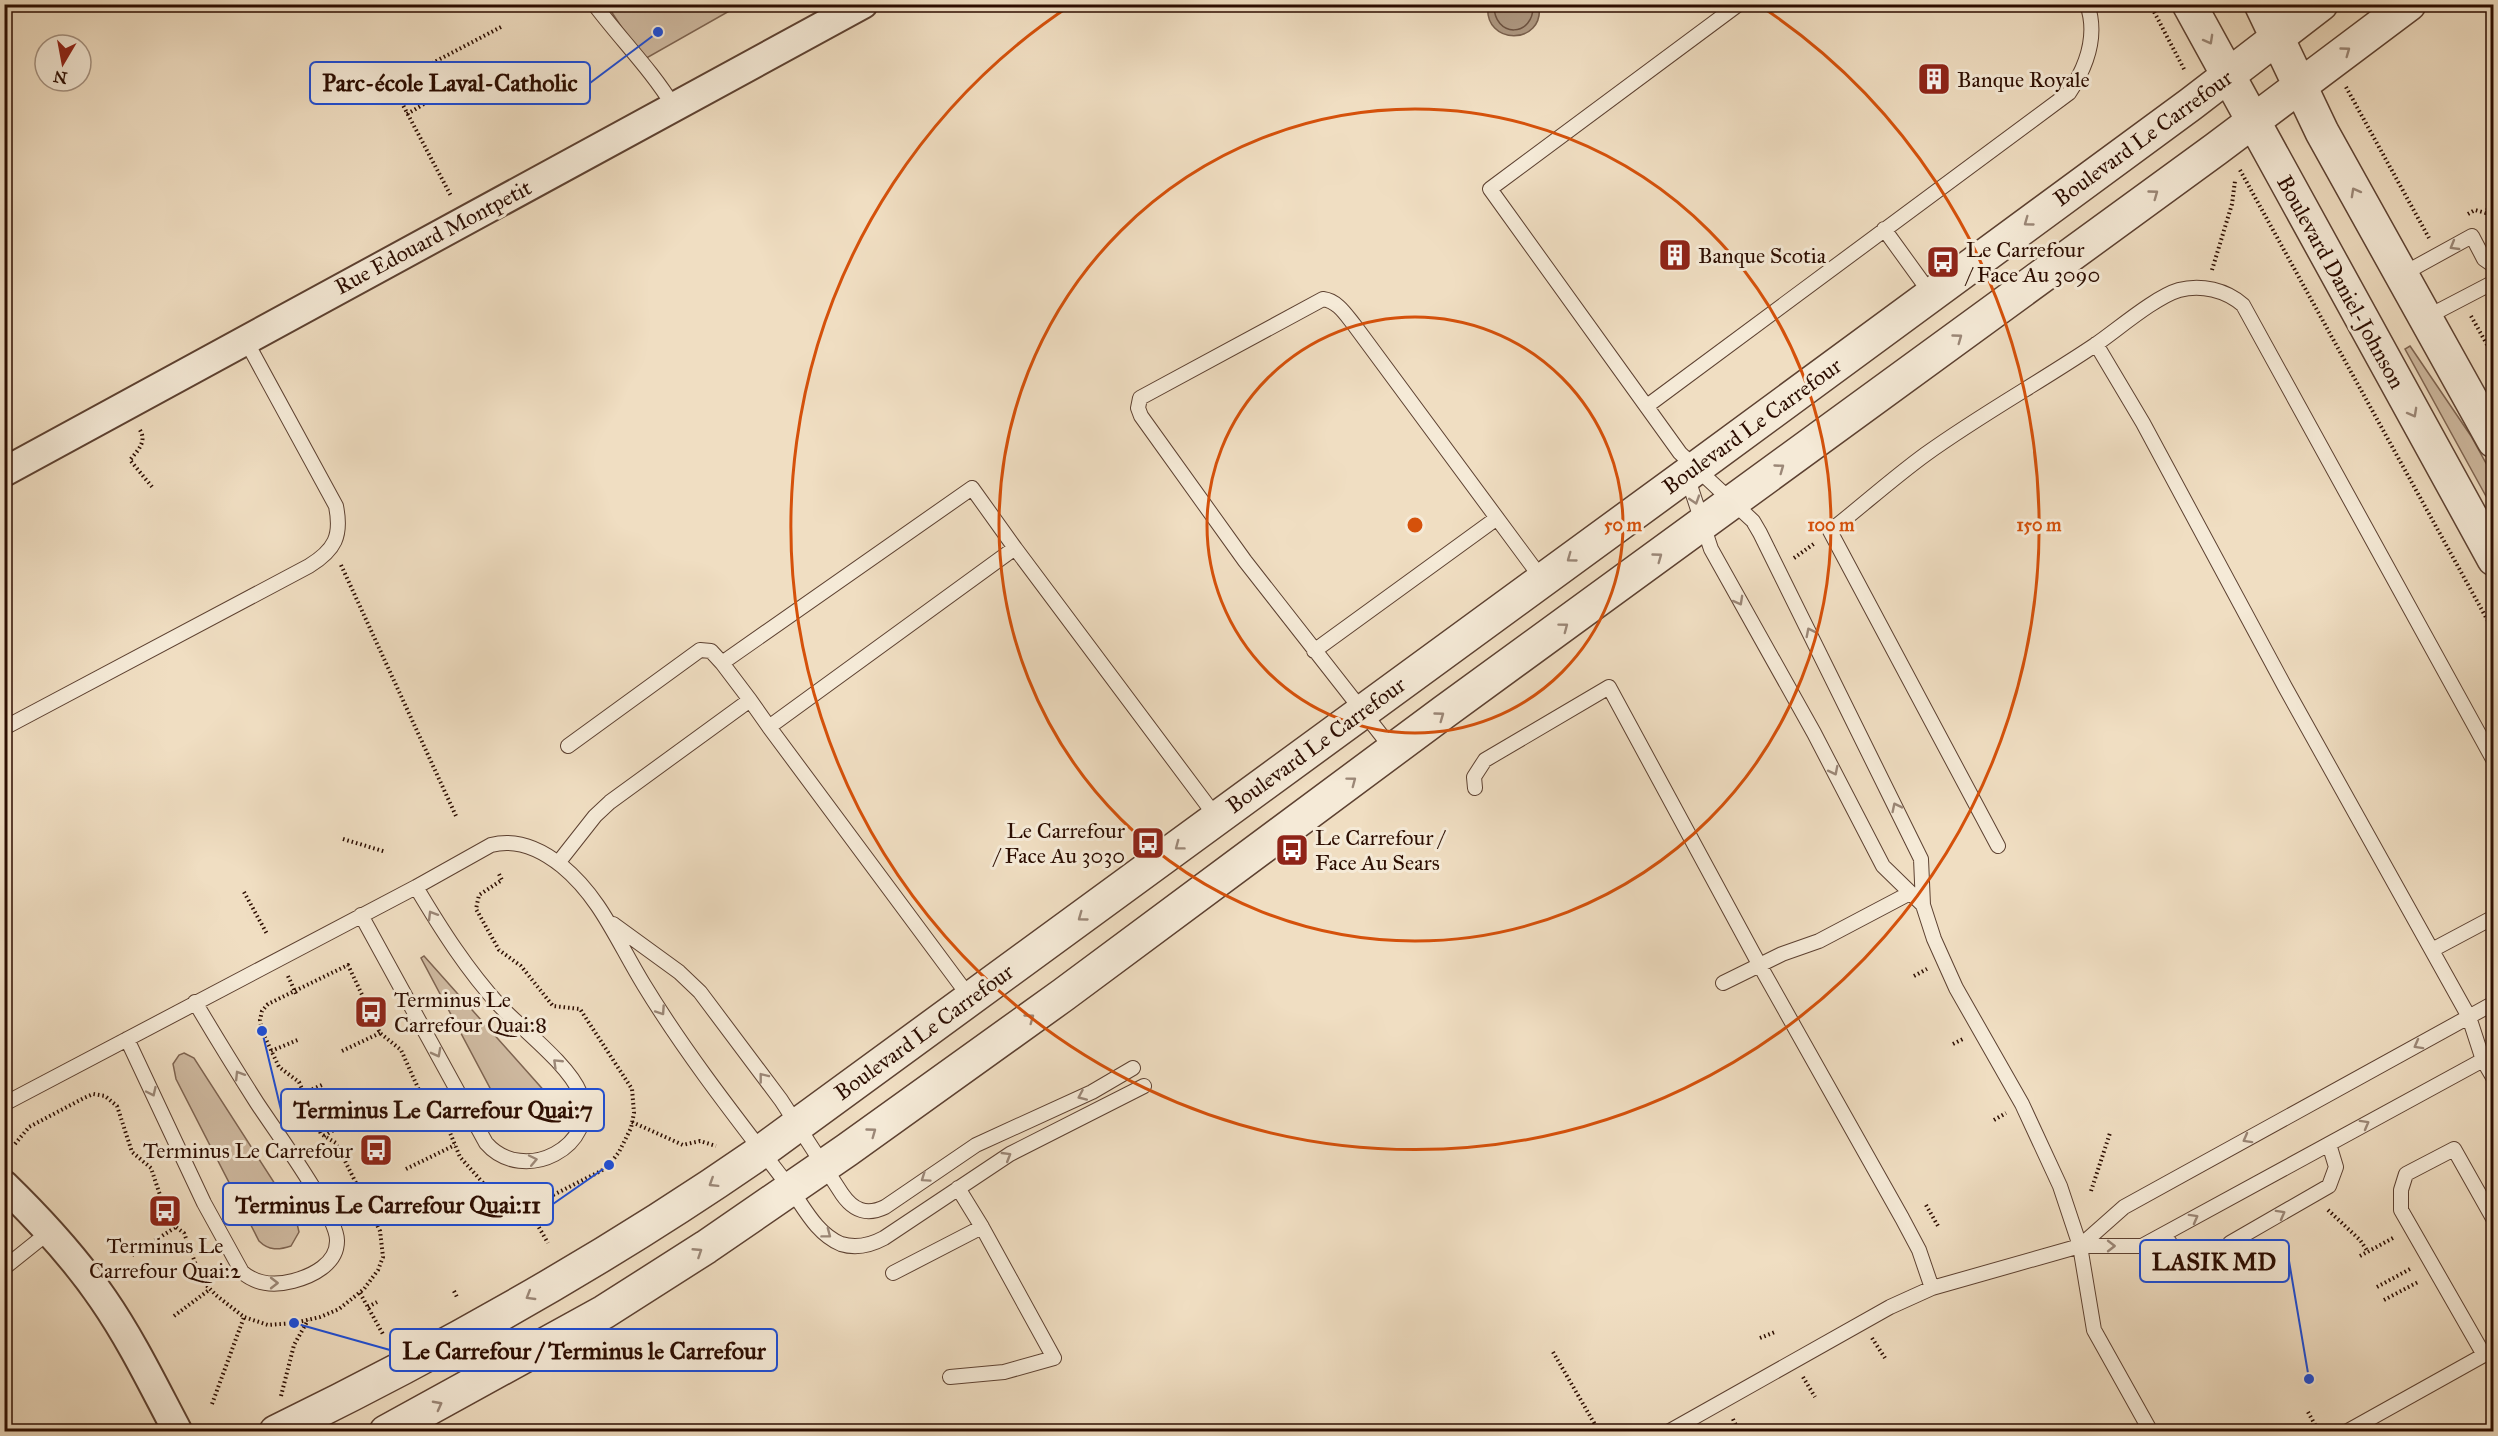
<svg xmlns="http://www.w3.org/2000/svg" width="2498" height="1436" viewBox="0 0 2498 1436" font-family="'IM FELL Great Primer',serif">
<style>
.green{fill:#cfbaa1;stroke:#7e6451;stroke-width:1.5}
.water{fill:#ad9780;stroke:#79604d;stroke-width:1.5}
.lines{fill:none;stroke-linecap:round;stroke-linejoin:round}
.shore{stroke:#6c5240;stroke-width:1.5}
.service-casing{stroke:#5d4131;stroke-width:16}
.minor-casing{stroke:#5d4131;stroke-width:32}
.tertiary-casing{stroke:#5d4131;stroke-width:36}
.path{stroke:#2c0d01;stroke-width:4;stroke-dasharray:1.5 3;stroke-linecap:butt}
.service{stroke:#f5ead7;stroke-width:14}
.minor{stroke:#f5ead7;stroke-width:28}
.tertiary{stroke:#f5ead7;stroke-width:33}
.oneway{stroke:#9b8777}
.ring{fill:none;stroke:#d5510b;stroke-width:3}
.labels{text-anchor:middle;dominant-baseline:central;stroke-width:6;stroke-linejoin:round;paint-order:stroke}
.poi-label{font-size:22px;fill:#2c0d01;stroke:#f5ead7;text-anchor:start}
.street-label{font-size:22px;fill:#2c0d01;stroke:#f5ead7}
.centre{fill:#d5510b;stroke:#f5ead7;stroke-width:3}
.ring-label{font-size:18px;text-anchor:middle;font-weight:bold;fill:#d5510b;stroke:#f5ead7;stroke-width:6;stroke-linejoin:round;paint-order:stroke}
.leader{fill:none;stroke:#1d4ed8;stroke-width:2}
.callout-dot{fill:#1d4ed8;stroke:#f5ead7;stroke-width:2}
.callout{fill:#f5ead7;stroke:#1d4ed8;stroke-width:2}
.callout-label{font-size:24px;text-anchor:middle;font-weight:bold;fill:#2c0d01}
</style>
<rect width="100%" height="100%" fill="#f0dec2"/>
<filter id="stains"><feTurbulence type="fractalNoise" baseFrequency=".00333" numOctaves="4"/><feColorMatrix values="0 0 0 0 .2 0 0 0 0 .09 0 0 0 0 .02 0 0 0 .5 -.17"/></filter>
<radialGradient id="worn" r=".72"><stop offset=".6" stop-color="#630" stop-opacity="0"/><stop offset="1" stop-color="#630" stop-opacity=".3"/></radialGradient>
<path class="green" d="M607,5H740L643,60Z
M2410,346L2471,436L2493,476V509L2405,349Z
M424,956L547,1094C561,1123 529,1144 507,1120L421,958Z
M184,1053L194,1058L295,1215L299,1232L291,1246C279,1250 269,1251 259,1241L176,1079L173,1064L179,1055Z"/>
<path class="water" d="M1488,5H1539C1545,46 1483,46 1488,5Z"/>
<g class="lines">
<path class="shore" d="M1494,4C1493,39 1535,38 1533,4"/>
<g class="service-casing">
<path id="service" d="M594,4C621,40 651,69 674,107
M1739,4L1490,189L1680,453L1753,521L1760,533L1921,859L1923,905L1934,939L1956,988L2022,1104L2060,1186L2080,1246L2094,1330L2151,1432
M1884,229L1931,294
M2401,275L2472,236L2484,259L2494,266
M2425,318L2494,282
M2096,344L2143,423L2285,687L2469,1017L2483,1060L2494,1079
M1647,406L2069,93C2087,66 2098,35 2087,4
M1687,476L1711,549L1814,733L1883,866L1923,905
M1314,651L1497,518
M750,700L722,663L972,488L1015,548
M4,728L309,566C335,550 342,536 336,506L245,339
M568,746L700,650L711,651L722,663
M1393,750L1245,561L1141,416L1138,408L1140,398L1323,299C1338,301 1346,315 1355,326L1542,579
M1475,788L1474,777L1485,760L1609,687L1759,964L1902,1218L1919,1250L1932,1288
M1998,846L1830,531C1862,506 1893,478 1926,454C1980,415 2040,382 2095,345C2117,330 2155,297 2179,290C2201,284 2226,290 2243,305L2494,761
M558,863L595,816L610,802L750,700L769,727
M361,915L486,1143C523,1186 601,1146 580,1093C569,1065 522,1029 500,1006C467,970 441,929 416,887
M613,924L679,972L700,992L781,1100L842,1194C853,1210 866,1216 885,1207L976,1145L1092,1092L1133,1068
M2432,950L2494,917
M1723,983L1782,954L1819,941L1910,893
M971,999L769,727L1015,548L1217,818
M127,1039L204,1203L242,1272C256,1284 274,1286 293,1281C312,1276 337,1264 337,1241C338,1216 274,1129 257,1103C236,1070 215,1036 195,1002
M4,1104L416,887L491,845C517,838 542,850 562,866C601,898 618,943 644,985C686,1054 738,1120 787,1184C803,1205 815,1233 841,1244C857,1249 871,1245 884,1238L1010,1154L1144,1086
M2164,1234C2175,1252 2184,1265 2206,1257
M2230,1243L2329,1186L2336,1167L2329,1144
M2080,1246L2124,1207L2494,1003
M4,1268L49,1232
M893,1273L982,1227L958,1188
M2484,1355L2401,1210V1190L2406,1174L2454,1149L2494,1220
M950,1377L1004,1372L1054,1358L982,1227
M1668,1432L1890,1307L1932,1288L2080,1246H2142L2494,1054
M2346,1432L2484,1355L2494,1348"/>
</g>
<g class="minor-casing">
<path id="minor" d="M4,472L863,4
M4,1185C40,1220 75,1258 103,1299C132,1341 154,1387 178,1432"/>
</g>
<g class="tertiary-casing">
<path id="tertiary" d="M2189,4L2494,559
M2261,4L2322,132L2494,441
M276,1432C444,1350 608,1258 762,1151L1696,468L2191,104L2321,4
M386,1432L604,1312L706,1247L847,1150L1063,995L1444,712L2216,149L2409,4"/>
</g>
<path class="path" d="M2150,4L2185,71
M400,80L501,27
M2346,87L2429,238
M395,90L451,196
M407,114L424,104L408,76
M2240,170L2494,632
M2468,214L2475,210L2486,213L2488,208L2494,210
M2212,270L2232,204L2235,181
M2471,316L2494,357
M140,430C147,442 138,450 130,460L153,488
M1794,558L1815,543
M341,565L456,816
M343,839L386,852
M244,892L267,934
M288,976L297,996
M1914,976L1927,969
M1953,1044L1963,1039
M271,1051L300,1039
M342,1051L380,1033
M304,1093L324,1084
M1994,1120L2006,1113
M632,1122L683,1145L700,1141L716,1146
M385,1129L430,1104
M324,1136L345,1123
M15,1144L29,1127L84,1098L93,1094L105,1096L117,1106L132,1152L151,1168L169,1222L184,1233L202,1281L217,1296L244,1317L268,1325L294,1323L320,1317L339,1309L364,1289L378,1270L383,1257L380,1231L336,1143L321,1134L299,1082L279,1067L262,1031L260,1020L262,1011L268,1004L348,965L380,1033L401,1050L423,1099L441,1111L460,1157L484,1184L499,1194L514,1198L533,1200L549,1197L601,1171L609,1165L619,1152L631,1128L634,1113L632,1089L580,1009L553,1006L521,966L499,950L476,909L479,895L502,880L499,874
M406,1169L455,1145
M2091,1191L2110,1133
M361,1193L378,1185
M523,1200L548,1243
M1926,1205L1938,1226
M2328,1210L2360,1240L2368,1252
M525,1221L533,1218
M132,1255L176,1227
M2360,1256L2393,1238
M2377,1287L2410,1269
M454,1291L457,1297
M360,1293L384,1336
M2384,1300L2418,1282
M368,1307L377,1302
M174,1316L209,1290
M1760,1338L1775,1332
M1872,1338L1885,1358
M1553,1352L1597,1428
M1803,1377L1815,1397
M281,1396L294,1345L308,1320
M212,1404L244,1317
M2308,1412L2319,1432
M1733,1419L1739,1432
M2177,1429L2178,1432"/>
<use href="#service" class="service"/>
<use href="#minor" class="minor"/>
<use href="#tertiary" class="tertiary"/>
</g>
<defs><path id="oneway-chevron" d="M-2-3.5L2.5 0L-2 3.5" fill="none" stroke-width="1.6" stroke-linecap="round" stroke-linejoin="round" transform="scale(1.5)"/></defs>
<g class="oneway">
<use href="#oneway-chevron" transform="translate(2209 40) rotate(61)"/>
<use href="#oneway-chevron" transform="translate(2346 51) rotate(-36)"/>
<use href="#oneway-chevron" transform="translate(2355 192) rotate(-119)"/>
<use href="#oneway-chevron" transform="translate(2154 194) rotate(-36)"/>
<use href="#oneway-chevron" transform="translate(2028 222) rotate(144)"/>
<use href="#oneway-chevron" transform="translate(2454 246) rotate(150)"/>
<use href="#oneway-chevron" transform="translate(1958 338) rotate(-36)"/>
<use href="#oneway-chevron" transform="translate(2413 413) rotate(61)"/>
<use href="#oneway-chevron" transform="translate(1780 468) rotate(-36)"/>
<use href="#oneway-chevron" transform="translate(1695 500) rotate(72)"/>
<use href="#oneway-chevron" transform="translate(1658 557) rotate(-36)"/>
<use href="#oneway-chevron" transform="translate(1571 558) rotate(144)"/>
<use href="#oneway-chevron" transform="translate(1739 601) rotate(61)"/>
<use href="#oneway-chevron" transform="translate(1564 627) rotate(-37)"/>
<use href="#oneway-chevron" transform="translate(1810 632) rotate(-117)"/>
<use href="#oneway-chevron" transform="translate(1440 716) rotate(-36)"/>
<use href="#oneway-chevron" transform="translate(1834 771) rotate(63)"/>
<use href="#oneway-chevron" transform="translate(1352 781) rotate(-37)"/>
<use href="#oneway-chevron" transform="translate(1896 807) rotate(-116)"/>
<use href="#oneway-chevron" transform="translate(1179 846) rotate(143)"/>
<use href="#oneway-chevron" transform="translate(432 915) rotate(-121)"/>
<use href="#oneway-chevron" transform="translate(1082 917) rotate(144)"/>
<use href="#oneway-chevron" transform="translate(661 1011) rotate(56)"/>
<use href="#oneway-chevron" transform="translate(1030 1018) rotate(-36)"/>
<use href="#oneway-chevron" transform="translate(2418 1045) rotate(151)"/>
<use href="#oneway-chevron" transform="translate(437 1053) rotate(62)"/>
<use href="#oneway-chevron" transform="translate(557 1063) rotate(-136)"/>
<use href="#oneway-chevron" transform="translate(239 1075) rotate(-122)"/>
<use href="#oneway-chevron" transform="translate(763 1077) rotate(-128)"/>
<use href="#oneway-chevron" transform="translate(152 1092) rotate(65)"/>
<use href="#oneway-chevron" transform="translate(1082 1096) rotate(156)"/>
<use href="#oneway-chevron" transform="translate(2365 1124) rotate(-29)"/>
<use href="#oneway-chevron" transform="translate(872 1132) rotate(-36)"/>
<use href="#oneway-chevron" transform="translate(2247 1139) rotate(151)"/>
<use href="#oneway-chevron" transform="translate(1007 1156) rotate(-31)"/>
<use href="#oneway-chevron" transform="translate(533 1160) rotate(-12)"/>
<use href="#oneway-chevron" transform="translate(925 1178) rotate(145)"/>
<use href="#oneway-chevron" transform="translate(713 1183) rotate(148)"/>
<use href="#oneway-chevron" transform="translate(2281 1214) rotate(-29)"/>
<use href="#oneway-chevron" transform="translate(2194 1218) rotate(-29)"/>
<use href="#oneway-chevron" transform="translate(827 1234) rotate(37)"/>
<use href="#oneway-chevron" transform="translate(2111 1246)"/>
<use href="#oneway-chevron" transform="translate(698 1252) rotate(-33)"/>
<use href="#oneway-chevron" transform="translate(274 1283)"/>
<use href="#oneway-chevron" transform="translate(530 1296) rotate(149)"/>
<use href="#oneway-chevron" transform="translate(438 1405) rotate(-28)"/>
</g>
<g class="ring">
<circle cx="1415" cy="525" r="208"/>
<circle cx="1415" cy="525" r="416"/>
<path d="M1759 5A624 624 0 1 1 1071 5"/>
</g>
<defs>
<g id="building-square" transform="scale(1.725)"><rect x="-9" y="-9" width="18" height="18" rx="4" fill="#8f2418" stroke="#f5ead7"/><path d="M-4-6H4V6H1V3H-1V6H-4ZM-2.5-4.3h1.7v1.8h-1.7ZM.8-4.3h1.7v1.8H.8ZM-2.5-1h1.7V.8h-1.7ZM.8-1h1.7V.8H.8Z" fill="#fff"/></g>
<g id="bus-square" transform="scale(1.725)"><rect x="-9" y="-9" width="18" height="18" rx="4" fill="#8f2418" stroke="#f5ead7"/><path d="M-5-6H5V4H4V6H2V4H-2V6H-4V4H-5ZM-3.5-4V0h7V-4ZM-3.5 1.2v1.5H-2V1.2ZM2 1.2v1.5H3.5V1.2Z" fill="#fff"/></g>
</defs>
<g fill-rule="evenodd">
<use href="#building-square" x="1934" y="79"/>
<use href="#building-square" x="1675" y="255"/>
<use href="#bus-square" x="1943" y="262"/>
<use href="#bus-square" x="1148" y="843"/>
<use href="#bus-square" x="1292" y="850"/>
<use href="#bus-square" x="371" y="1012"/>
<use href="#bus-square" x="376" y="1150"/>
<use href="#bus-square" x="165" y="1211"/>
</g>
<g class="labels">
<g class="poi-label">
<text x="1957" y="79">Banque Royale</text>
<text x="1966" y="249">Le Carrefour<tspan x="1966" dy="25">/ Face Au 3090</tspan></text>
<text x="1698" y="255">Banque Scotia</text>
<text x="1125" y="830" text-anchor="end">Le Carrefour<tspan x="1125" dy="25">/ Face Au 3030</tspan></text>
<text x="1315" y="837">Le Carrefour /<tspan x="1315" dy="25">Face Au Sears</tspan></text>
<text x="394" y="999">Terminus Le<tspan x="394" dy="25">Carrefour Quai:8</tspan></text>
<text x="353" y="1150" text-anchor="end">Terminus Le Carrefour</text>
<text x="165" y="1245" text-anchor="middle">Terminus Le<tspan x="165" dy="25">Carrefour Quai:2</tspan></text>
</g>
<g class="street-label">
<text transform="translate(2143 138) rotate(-36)">Boulevard Le Carrefour</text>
<text transform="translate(433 237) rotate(-28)">Rue Edouard Montpetit</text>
<text transform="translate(2341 282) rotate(61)">Boulevard Daniel-Johnson</text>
<text transform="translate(1752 426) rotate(-36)">Boulevard Le Carrefour</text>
<text transform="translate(1316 745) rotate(-36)">Boulevard Le Carrefour</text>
<text transform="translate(924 1032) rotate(-36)">Boulevard Le Carrefour</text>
</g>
</g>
<circle cx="1415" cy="525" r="9" class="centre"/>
<g class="ring-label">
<text x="1623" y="531">50 m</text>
<text x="1831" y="531">100 m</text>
<text x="2039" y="531">150 m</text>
</g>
<path class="leader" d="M658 32L590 83M262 1031L281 1110M609 1165L553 1204M2309 1379L2289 1261M294 1323L390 1350"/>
<g class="callout-dot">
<circle cx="658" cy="32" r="6"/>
<circle cx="262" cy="1031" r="6"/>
<circle cx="609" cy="1165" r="6"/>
<circle cx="2309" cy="1379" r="6"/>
<circle cx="294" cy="1323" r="6"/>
</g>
<g class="callout">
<rect x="310" y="62" width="280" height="42" rx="6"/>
<rect x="281" y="1089" width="323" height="42" rx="6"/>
<rect x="223" y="1183" width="330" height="42" rx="6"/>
<rect x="2140" y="1240" width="149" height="42" rx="6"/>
<rect x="390" y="1329" width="387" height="42" rx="6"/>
</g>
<g class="callout-label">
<text x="450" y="91">Parc-école Laval-Catholic</text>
<text x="443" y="1118">Terminus Le Carrefour Quai:7</text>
<text x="388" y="1213">Terminus Le Carrefour Quai:11</text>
<text x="2214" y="1270">LASIK MD</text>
<text x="584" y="1359">Le Carrefour / Terminus le Carrefour</text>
</g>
<rect width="2498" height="1436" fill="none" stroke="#f0dec2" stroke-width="24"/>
<rect x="6" y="6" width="2486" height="1424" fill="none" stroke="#2c0d01" stroke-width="3"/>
<rect x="12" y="12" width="2474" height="1412" fill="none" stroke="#2c0d01" stroke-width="1.5"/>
<g transform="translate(63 63) rotate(190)"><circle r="28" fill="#f5ead7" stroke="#a59281" stroke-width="1.5"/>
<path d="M0-4.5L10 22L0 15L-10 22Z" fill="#8f2418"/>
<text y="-9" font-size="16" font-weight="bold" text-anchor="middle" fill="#2c0d01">N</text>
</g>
<rect width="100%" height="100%" filter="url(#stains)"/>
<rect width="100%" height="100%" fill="url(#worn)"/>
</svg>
